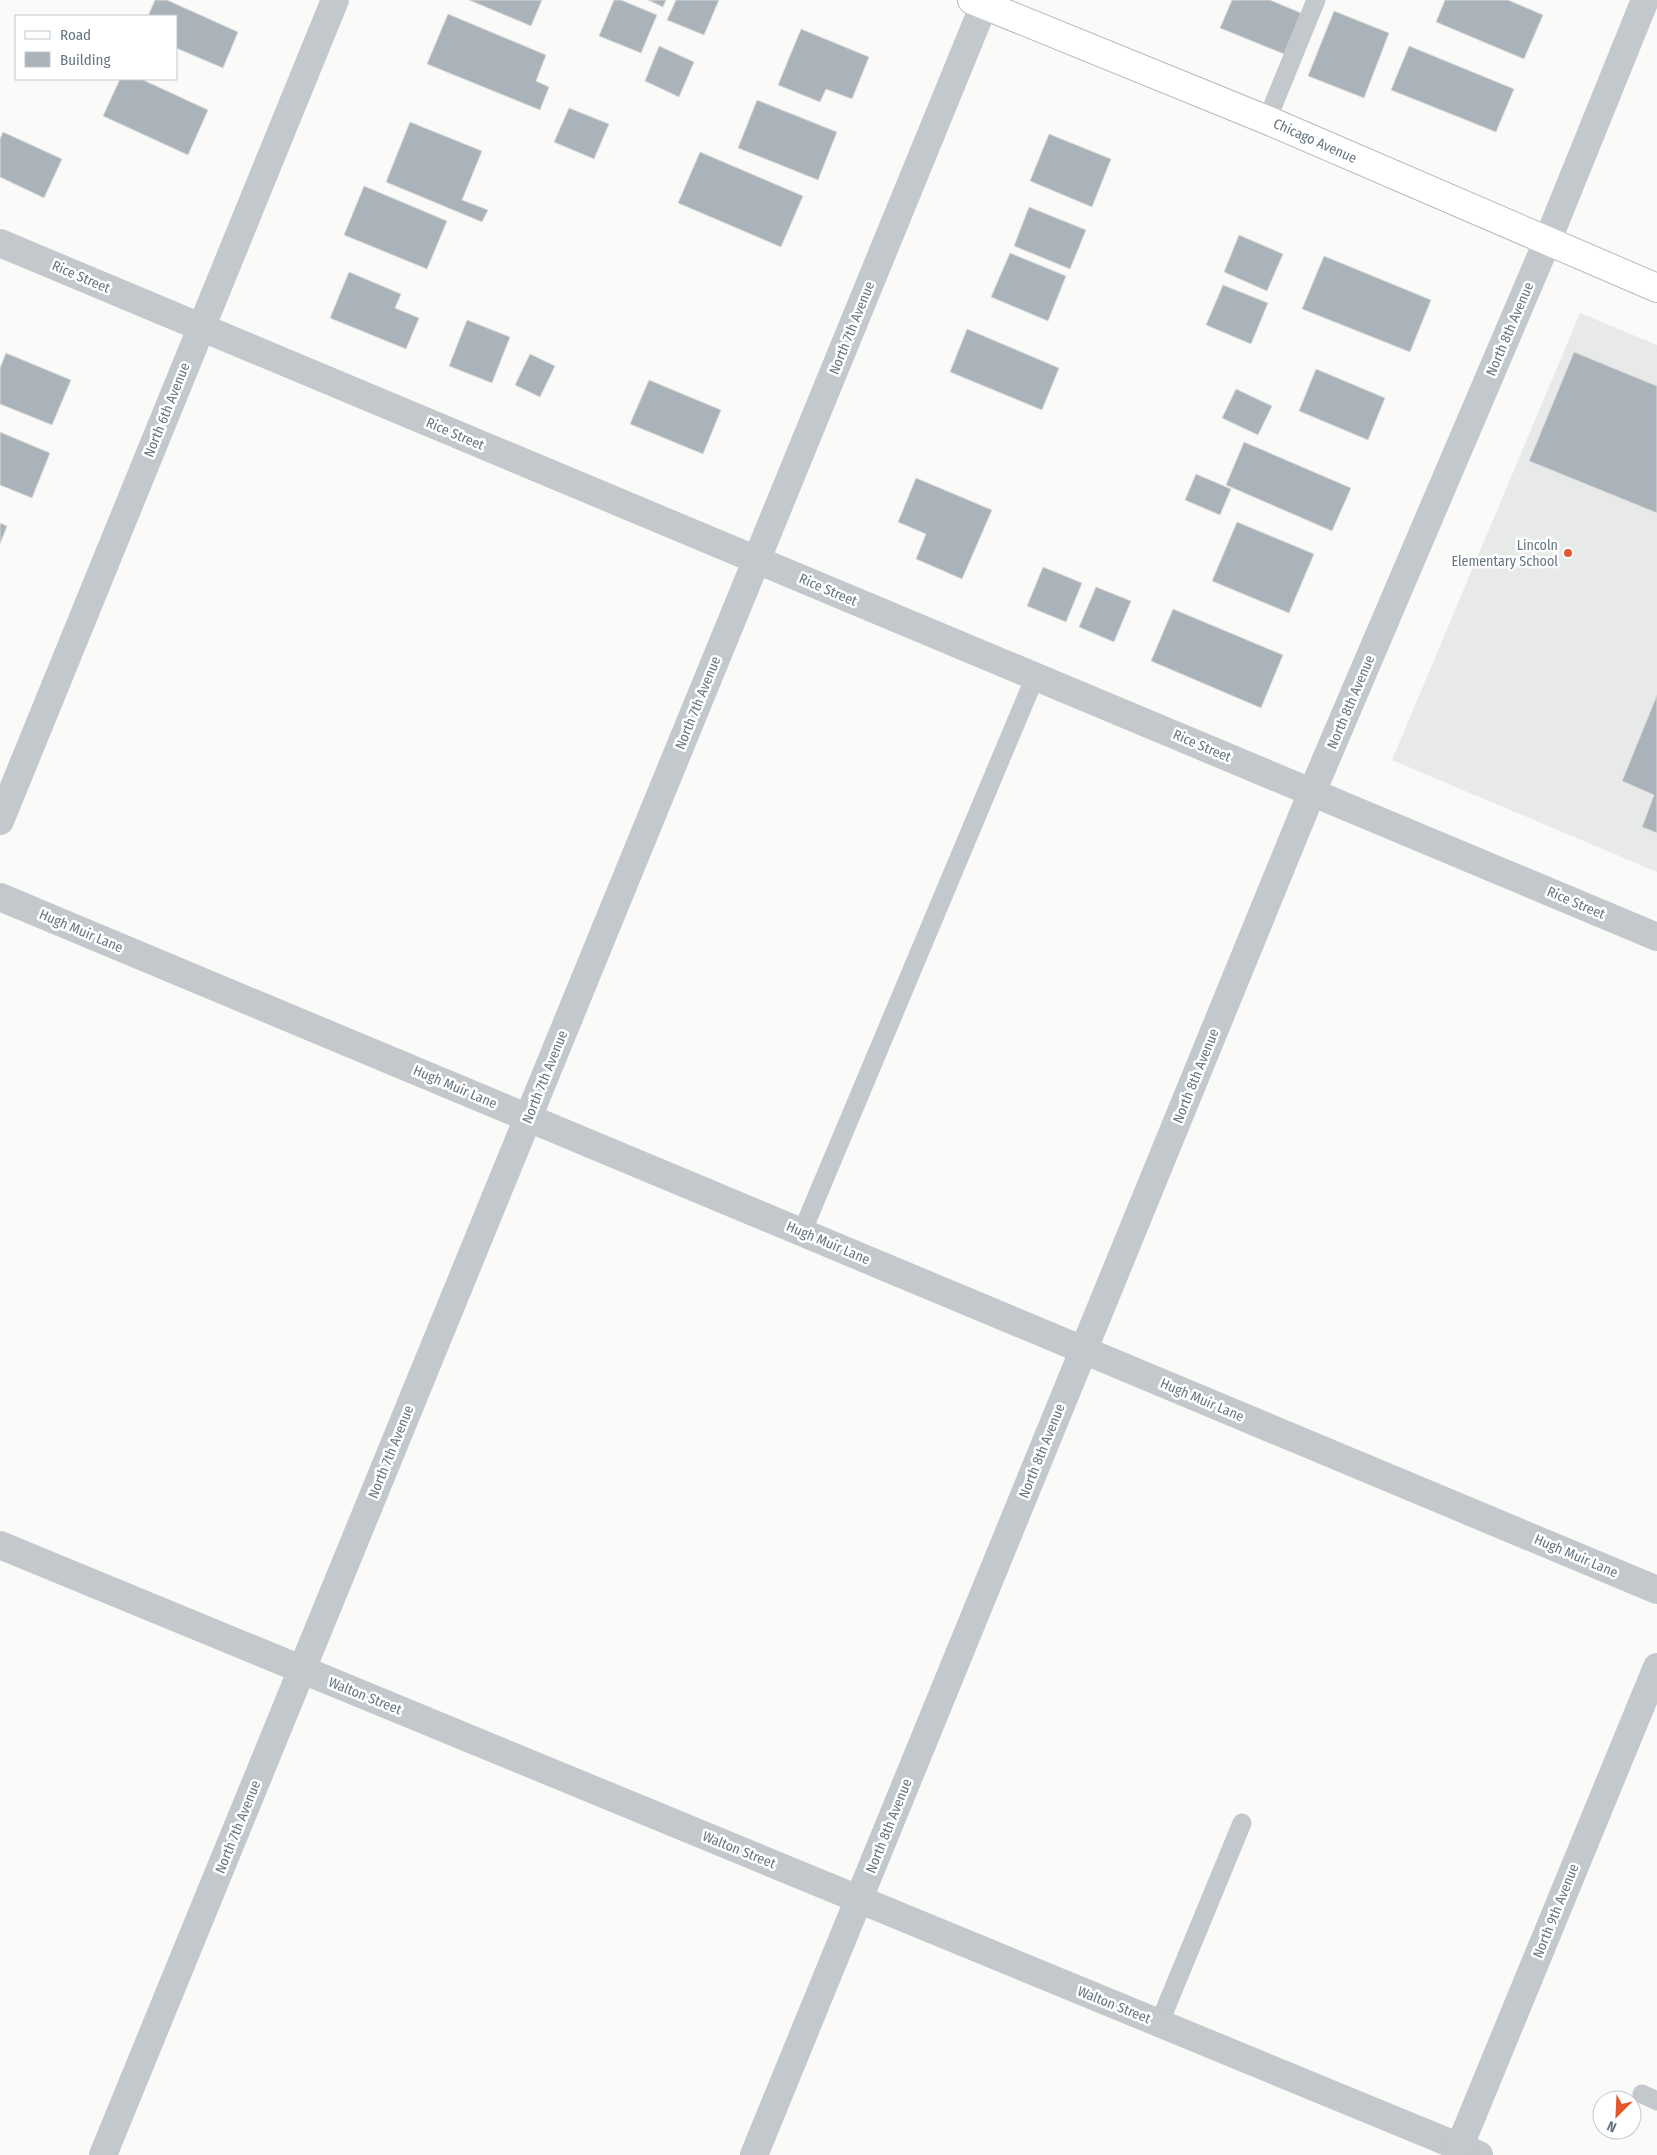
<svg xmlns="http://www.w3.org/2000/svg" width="1657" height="2155" viewBox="0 0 1657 2155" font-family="'Fira Sans Condensed',sans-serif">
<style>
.built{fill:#e8e9e9}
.building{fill:#aab3b9;stroke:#dcdcda}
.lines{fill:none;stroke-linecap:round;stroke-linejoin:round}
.secondary-casing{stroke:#b3babf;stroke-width:30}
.service{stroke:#c3c8cc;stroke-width:19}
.minor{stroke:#c3c8cc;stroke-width:28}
.tertiary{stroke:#c3c8cc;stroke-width:28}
.secondary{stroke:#fff;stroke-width:28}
.poi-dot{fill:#e4572e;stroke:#fff;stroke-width:2}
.labels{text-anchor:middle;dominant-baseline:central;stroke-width:5;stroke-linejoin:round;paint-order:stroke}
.street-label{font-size:14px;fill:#657683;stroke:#fff}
.poi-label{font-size:14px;fill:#657683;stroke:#fff;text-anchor:end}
</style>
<rect width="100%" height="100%" fill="#fafaf8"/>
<path class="built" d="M1580,313L1657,345V872L1392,760Z"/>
<path class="building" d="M155,0H167L238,32L223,68L176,48V16H148Z
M469,0H542L531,26Z
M614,0H621L657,15L641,53L599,36Z
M648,0H666L663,7Z
M676,0H719L704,35L667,20Z
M1232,0H1270L1301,13L1284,54L1220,28Z
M1445,0H1508L1543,15L1524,59L1436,22Z
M1334,11L1389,33L1364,98L1308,76Z
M448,14L546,55L536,81L549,87L540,110L427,64Z
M801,29L869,57L852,99L826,89L820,102L778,85Z
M659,46L694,62L679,97L645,81Z
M1409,46L1514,89L1496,132L1391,90Z
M120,79H141L208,110L188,155L103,116Z
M757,100L837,132L818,180L738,148Z
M569,108L609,124L594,159L554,142Z
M410,122L482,151L462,200L488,210L482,222L386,182Z
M3,132L62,159L44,198L0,177V139Z
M1049,134L1111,159L1092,207L1030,181Z
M700,152L803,196L781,247L678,203Z
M364,186L447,221L427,269L344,235Z
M1029,207L1086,230L1070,269L1014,246Z
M1239,235L1283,254L1267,291L1224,272Z
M1010,253L1066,276L1048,321L991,297Z
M1324,256L1431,300L1410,352L1302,309Z
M349,272L401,294L395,308L419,318L406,349L330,318Z
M1223,285L1268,303L1251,344L1206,325Z
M467,320L510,337L492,383L449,366Z
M967,329L1059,368L1042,410L950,372Z
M1574,352L1657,386V513L1529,461Z
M6,353L71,380L52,425L0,404V368Z
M530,354L555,366L540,397L515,385Z
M1316,369L1385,398L1368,440L1299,411Z
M649,380L721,410L703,454L630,424Z
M1236,389L1272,406L1258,435L1222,418Z
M0,432L50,453L32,498L0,485Z
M1244,442L1351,488L1332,531L1226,485Z
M1196,474L1231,489L1220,515L1185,500Z
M916,478L992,510L962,579L916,559L926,534L898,522Z
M1237,522L1314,554L1289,613L1212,581Z
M0,523L7,526L0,544Z
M1043,567L1082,583L1066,622L1027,606Z
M1096,587L1131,601L1114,642L1079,627Z
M1173,609L1283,655L1261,708L1151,661Z
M1657,695V833L1642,827L1654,795L1622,781Z"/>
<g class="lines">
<g class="secondary-casing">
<path id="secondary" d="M972,0L1267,120L1657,288"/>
</g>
<path class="service" d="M1267,120L1316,0
M802,1232L1035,677
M1159,2024L1242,1823
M1642,2094L1657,2101"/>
<path class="minor" d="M0,243L1657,937
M0,821L335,0
M0,897L1657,1590
M0,1545L1479,2155
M103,2155L986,0
M754,2155L1312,792L1547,242L1645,0"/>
<path class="tertiary" d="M1456,2155L1657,1667"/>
<use href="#secondary" class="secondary"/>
</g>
<circle class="poi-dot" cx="1568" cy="553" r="5"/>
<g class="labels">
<g class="street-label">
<text transform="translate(1315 141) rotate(24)">Chicago Avenue</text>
<text transform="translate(81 277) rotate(23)">Rice Street</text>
<text transform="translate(852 328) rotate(-68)">North 7th Avenue</text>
<text transform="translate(1510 329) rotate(-67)">North 8th Avenue</text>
<text transform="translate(167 410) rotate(-68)">North 6th Avenue</text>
<text transform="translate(455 434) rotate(23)">Rice Street</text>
<text transform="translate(828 590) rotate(23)">Rice Street</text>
<text transform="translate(1351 702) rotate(-67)">North 8th Avenue</text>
<text transform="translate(698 703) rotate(-68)">North 7th Avenue</text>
<text transform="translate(1202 746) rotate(23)">Rice Street</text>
<text transform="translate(1576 903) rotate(23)">Rice Street</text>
<text transform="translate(81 931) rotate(23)">Hugh Muir Lane</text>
<text transform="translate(1196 1076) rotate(-68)">North 8th Avenue</text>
<text transform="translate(545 1077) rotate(-68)">North 7th Avenue</text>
<text transform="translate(455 1087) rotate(23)">Hugh Muir Lane</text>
<text transform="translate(828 1243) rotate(23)">Hugh Muir Lane</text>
<text transform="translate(1202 1400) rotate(23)">Hugh Muir Lane</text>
<text transform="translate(1042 1451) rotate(-68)">North 8th Avenue</text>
<text transform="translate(391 1452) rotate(-68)">North 7th Avenue</text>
<text transform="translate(1576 1556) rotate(23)">Hugh Muir Lane</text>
<text transform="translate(365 1696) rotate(22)">Walton Street</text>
<text transform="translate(889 1826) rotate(-68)">North 8th Avenue</text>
<text transform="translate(238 1827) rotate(-68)">North 7th Avenue</text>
<text transform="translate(739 1850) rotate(22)">Walton Street</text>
<text transform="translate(1556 1911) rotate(-68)">North 9th Avenue</text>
<text transform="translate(1114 2005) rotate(22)">Walton Street</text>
</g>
<g class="poi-label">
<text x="1558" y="545">Lincoln<tspan x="1558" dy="16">Elementary School</tspan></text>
</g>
</g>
<rect x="15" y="15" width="162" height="65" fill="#ffffff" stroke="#c1c8cd"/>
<rect x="25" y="31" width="25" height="8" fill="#ffffff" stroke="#c1c8cd"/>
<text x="60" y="40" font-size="15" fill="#657683">Road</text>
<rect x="25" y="52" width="25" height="15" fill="#aab3b9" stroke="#c1c8cd"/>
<text x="60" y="65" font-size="15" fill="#657683">Building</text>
<g transform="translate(1617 2115) rotate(204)"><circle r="24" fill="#ffffff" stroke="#c1c8cd"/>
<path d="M0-4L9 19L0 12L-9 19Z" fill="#e4572e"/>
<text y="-8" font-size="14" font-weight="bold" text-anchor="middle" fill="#657683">N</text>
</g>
</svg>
